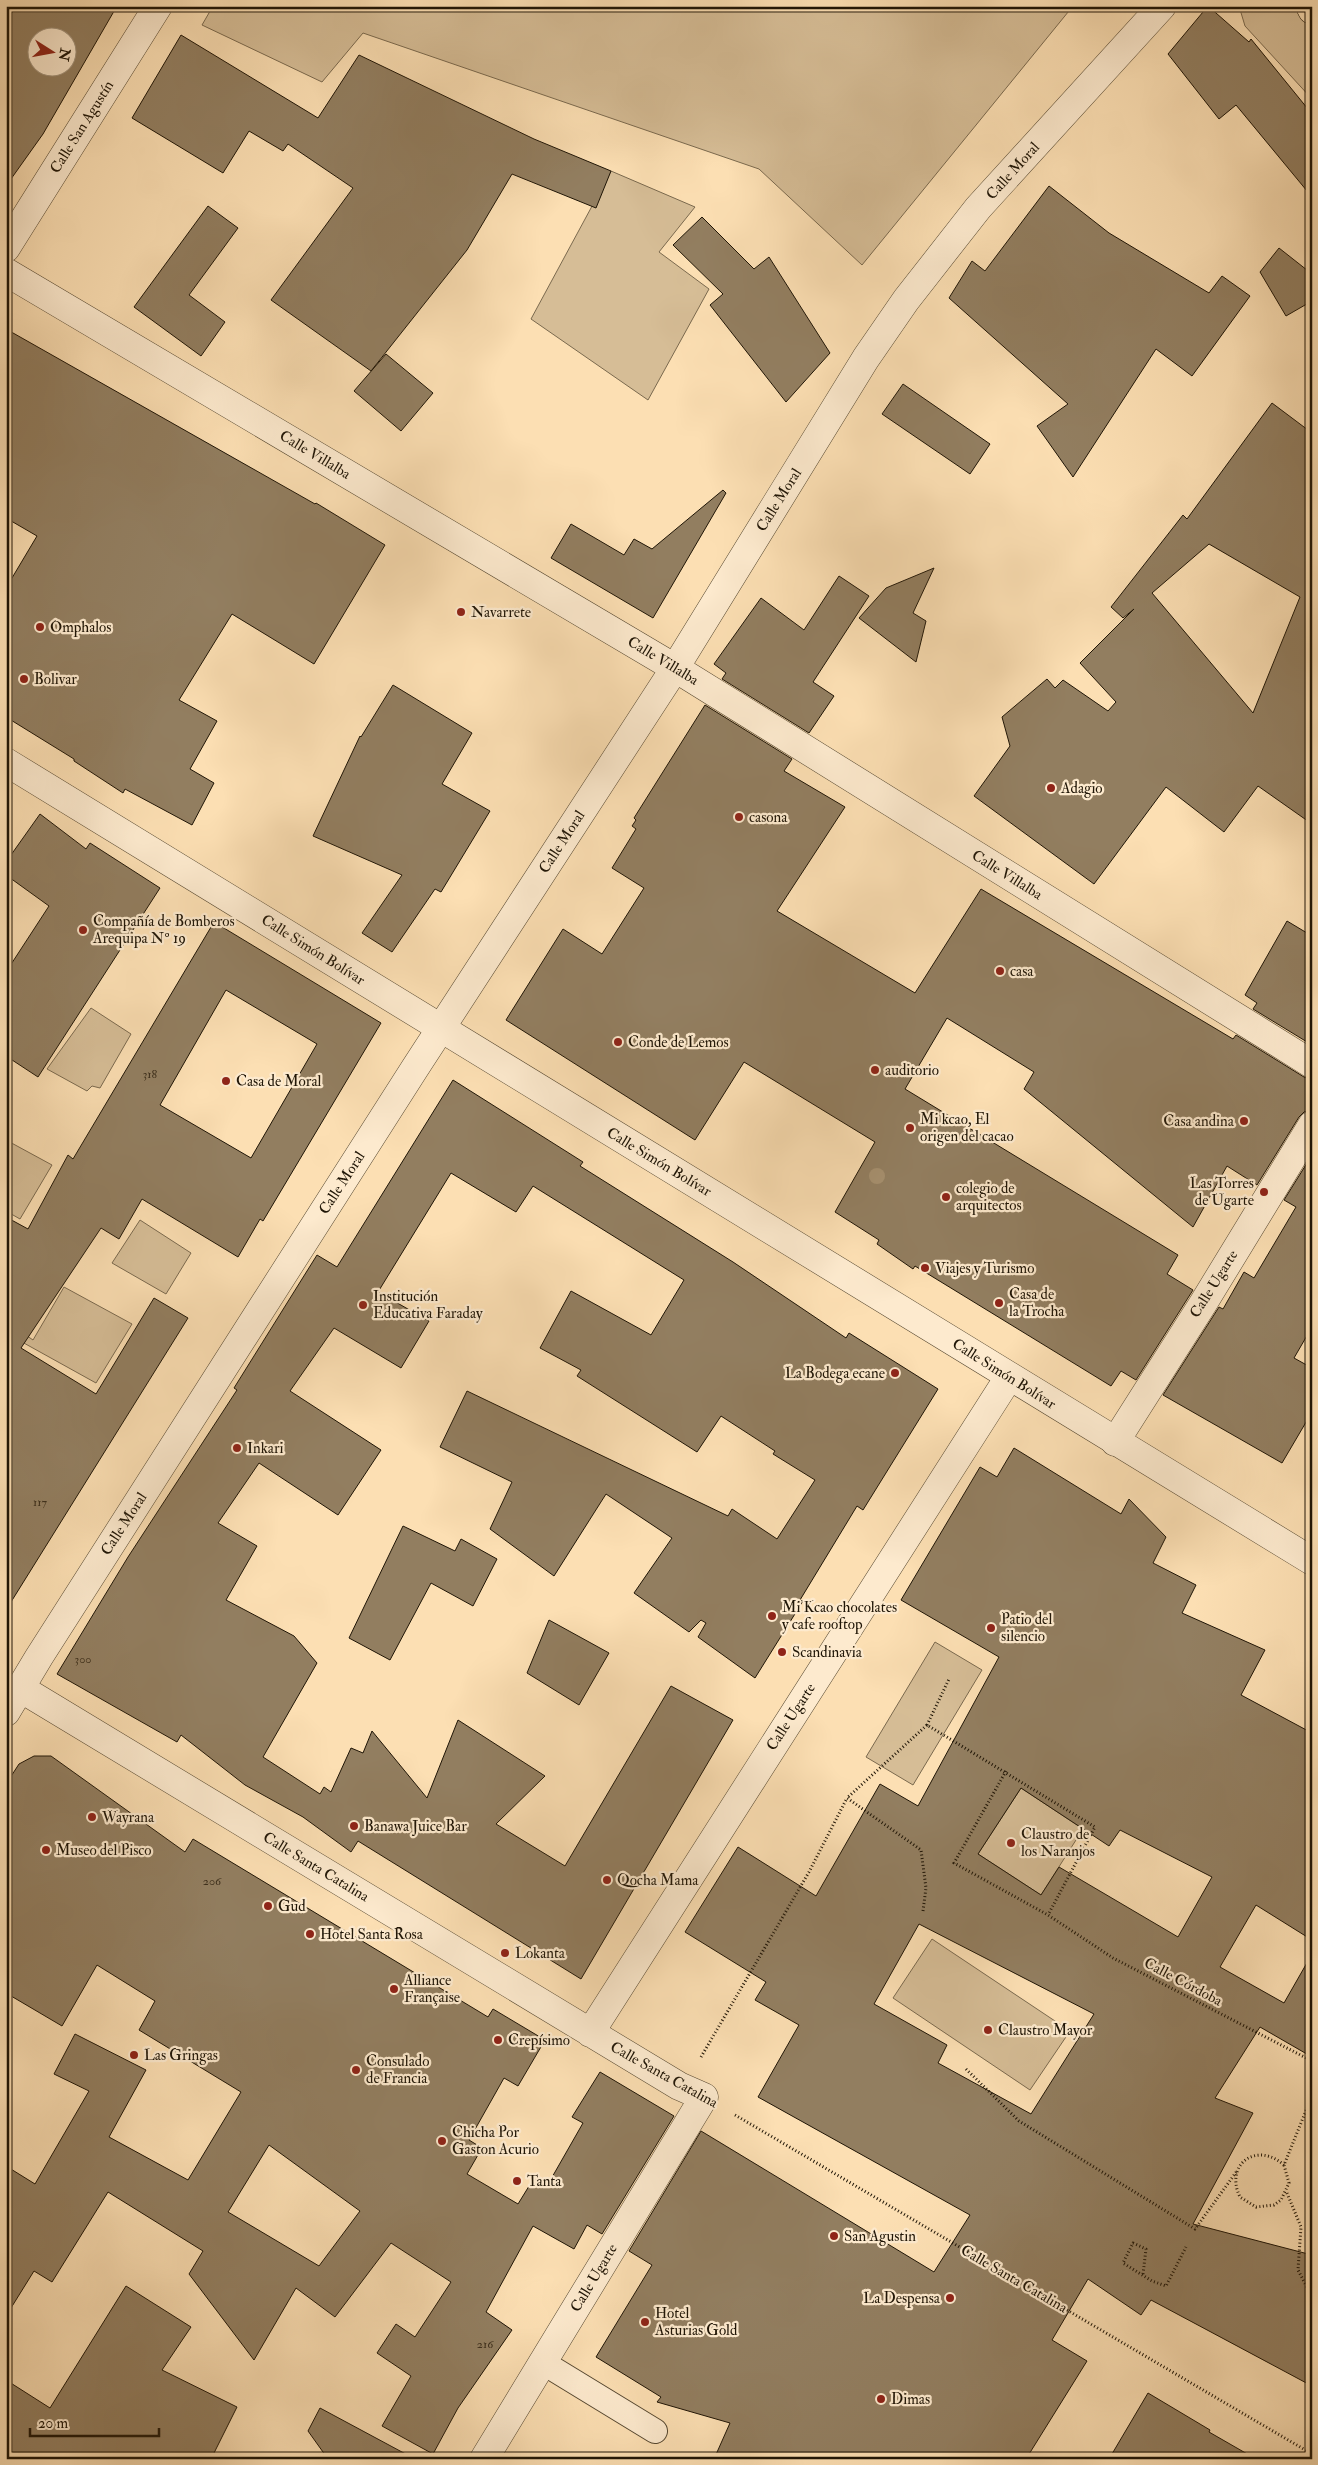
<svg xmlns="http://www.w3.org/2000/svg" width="1318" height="2465" viewBox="0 0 1318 2465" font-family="'IM FELL Double Pica',serif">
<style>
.green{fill:#d6bd96;stroke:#7a694e}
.building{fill:#927e60;stroke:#1f1506;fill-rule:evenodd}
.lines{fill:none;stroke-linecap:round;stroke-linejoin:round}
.service-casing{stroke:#564831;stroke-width:26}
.minor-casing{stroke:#564831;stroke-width:29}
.tertiary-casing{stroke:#564831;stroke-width:29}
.primary-casing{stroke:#1f1506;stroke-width:29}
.path{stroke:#1f1506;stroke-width:3;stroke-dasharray:1 2.5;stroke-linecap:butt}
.service{stroke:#fdeace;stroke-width:24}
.minor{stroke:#fdeace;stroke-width:28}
.tertiary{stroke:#fdeace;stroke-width:28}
.primary{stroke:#fcdfb3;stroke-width:28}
.tree{fill:#a6906f}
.poi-dot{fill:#8f2418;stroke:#fdeace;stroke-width:2}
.labels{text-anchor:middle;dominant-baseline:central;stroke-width:4.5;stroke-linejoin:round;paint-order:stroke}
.number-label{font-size:12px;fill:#3c2f1c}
.street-label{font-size:15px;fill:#1f1506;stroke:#fdeace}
.poi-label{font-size:15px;fill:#1f1506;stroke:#fdeace;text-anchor:start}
</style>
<rect width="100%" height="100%" fill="#fcdfb3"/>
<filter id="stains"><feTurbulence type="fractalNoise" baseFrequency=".004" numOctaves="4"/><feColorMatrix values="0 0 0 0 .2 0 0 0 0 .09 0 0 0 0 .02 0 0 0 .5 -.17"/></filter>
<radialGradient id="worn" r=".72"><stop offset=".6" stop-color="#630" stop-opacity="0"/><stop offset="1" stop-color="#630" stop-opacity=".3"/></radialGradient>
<path class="green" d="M213,6H1073L862,265L759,169L363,33L322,82L202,25Z
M1239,6H1312V99L1245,26Z
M611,171L695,207L659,252L709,289L648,400L531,319Z
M91,1008L131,1034L100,1088L92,1086L87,1091L47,1069Z
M6,1140L52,1165L20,1219L6,1211Z
M140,1220L191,1253L166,1294L112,1263Z
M64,1287L132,1324L96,1383L13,1337L17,1329L33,1340Z
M935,1642L982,1670L913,1785L866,1757Z
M1021,1788L1083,1829L1041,1895L978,1854Z
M932,1939L1070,2031L1030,2090L893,1998Z"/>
<path class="building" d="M6,6H117L43,134L6,186ZM38,38H68V68H38Z
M1208,6L1249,42L1251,39L1312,114V197L1236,105L1219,119L1168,54Z
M181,35L318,118L359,55L534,139L611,171L596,208L512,174L467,250L371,371L271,300L353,188L288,144L283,151L249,131L223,173L132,118Z
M1049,186L1109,233L1209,293L1222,276L1250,296L1192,376L1156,349L1073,477L1037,426L1068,404L949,298L972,261L985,271Z
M208,206L238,228L189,295L225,322L201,356L134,307Z
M702,217L754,269L769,257L830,353L786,402L710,305L723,294L673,245Z
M1279,248L1312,274V301L1286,316L1260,272Z
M6,329L315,504L316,503L385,545L314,664L232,614L179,700L217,721L190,769L214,783L192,825L125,789L123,793L74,761V759L6,717V588L37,536L6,518Z
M386,354L433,393L401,431L354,391Z
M903,384L990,444L970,474L882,414Z
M1272,403L1312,433V824L1258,786L1224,832L1166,787L1094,884L974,796L1010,746L1002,717L1047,679L1055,688L1063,680L1108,711L1116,702L1080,663L1134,609L1123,618L1111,607L1183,515L1187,519ZM1209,544L1300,597L1253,713L1152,593Z
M723,490L726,493L653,618L551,558L571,524L624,555L634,539L652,549Z
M934,568L913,613L926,621L916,662L859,618L886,588Z
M839,576L869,596L813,682L834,696L809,733L722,679L726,673L714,664L761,598L804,630Z
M393,685L472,733L442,784L490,811L441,892L435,889L392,952L362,933L402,875L313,836L360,736L361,737Z
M705,705L792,759L784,771L845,807L777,911L915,993L981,889L1233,1039L1236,1035L1304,1077L1312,1080V1109L1304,1112L1299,1117L1257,1185L1227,1166L1193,1227L1024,1089L1034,1072L947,1018L905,1089L1178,1255L1167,1274L1193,1290L1136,1380L1121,1371L1111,1386L915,1266L913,1269L877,1244L879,1240L835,1212L875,1142L744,1062L695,1140L506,1020L563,929L602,954L644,888L612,868L636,829L632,826L636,820L634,818Z
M40,814L86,849L90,843L160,888L38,1077L6,1056V972L49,906L6,875V862Z
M1287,921L1312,936V1045L1253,1009L1257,1003L1245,995Z
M214,922L381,1023L263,1221L260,1219L238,1257L142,1199L119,1239L101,1228L21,1348L96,1394L154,1298L188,1318L6,1610V1217L28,1229L68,1155L73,1159ZM226,990L317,1044L251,1158L160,1105Z
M453,1080L583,1162L580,1166L733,1262L846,1338L849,1333L938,1389L863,1510L857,1506L800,1600L803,1601L755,1678L698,1637L706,1623L701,1620L689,1632L634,1593L672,1538L606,1494L554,1576L490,1529L512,1482L440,1447L467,1391L728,1516L732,1509L777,1539L815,1480L773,1454L775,1451L721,1416L697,1452L577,1376L581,1370L540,1348L571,1291L651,1335L684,1280L533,1186L516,1212L451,1173L378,1292L429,1321L401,1368L334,1328L290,1391L381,1450L338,1515L259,1463L218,1523L257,1546L226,1600L294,1636L317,1663L263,1757L320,1794L324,1787L331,1792L351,1748L363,1753L372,1731L427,1798L458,1720L545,1776L496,1824L565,1866L671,1686L733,1720L581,1979L358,1841L351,1852L303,1817L245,1785L181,1735L177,1742L57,1674L128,1557L237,1390L234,1388L317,1255L337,1267Z
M1312,1155V1327L1294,1358L1312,1368V1412L1282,1463L1163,1395L1219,1307L1223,1309L1244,1272L1254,1278L1296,1207L1284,1200Z
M1014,1448L1121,1514L1129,1499L1166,1537L1153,1563L1196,1585L1182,1613L1265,1650L1241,1695L1312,1733V1940L1256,1905L1220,1967L1284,2003L1312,1954V2057L1260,2027L1215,2098L1253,2113L1193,2224L1312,2255V2386L1151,2300L1141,2315L1088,2279L1052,2340L1087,2361L1026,2459H714L730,2423L657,2402L661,2397L596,2357L652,2265L629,2251L701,2131L934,2272L970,2215L758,2097L799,2025L755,2000L766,1982L685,1932L738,1847L816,1896L880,1784L918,1806L999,1657L901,1600L980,1467L997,1477ZM1021,1788L1109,1846L1120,1830L1212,1877L1178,1937L1059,1867L1041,1895L978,1854ZM919,1924L1094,2014L1031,2114L938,2063L947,2045L874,2004Z
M403,1526L455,1551L461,1539L497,1559L473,1606L431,1583L390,1660L349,1638Z
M549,1620L609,1653L579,1705L527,1673Z
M34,1756H51L185,1852L193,1839L488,2017L493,2009L545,2040L518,2086L504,2078L469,2140L482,2148L467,2174L518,2204L534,2178L547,2186L583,2123L572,2117L600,2072L674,2116L602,2234L587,2225L574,2249L533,2226L486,2312L512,2330L458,2408L433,2454L382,2426L411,2376L377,2353L396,2324L415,2337L451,2282L391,2243L335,2317L296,2288L254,2360L189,2274L203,2251L108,2192L52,2282L34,2271L6,2316V2166L35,2184L89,2091L54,2074L75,2034L146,2070L109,2137L188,2180L241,2092L139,2030L155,2001L97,1965L62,2026L6,1993V1784L19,1764ZM269,2145L360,2211L319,2266L228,2212Z
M126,2286L191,2327L162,2370L237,2407L211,2459H6V2380L50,2408Z
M1148,2393L1210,2430L1209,2432L1256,2459H1109Z
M320,2408L415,2459H328L308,2431Z"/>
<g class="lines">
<g class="service-casing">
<path id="service" d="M542,2362L655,2431"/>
</g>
<g class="minor-casing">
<path id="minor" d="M6,248L158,6
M6,272L675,668L1312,1064
M1115,1442L1204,1302L1312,1125
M20,1688L679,2086L704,2097L484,2459
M6,1712L39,1657L415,1068L675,668L866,358L906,300L978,208L1162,6
M590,2033L1009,1377"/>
</g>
<g class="tertiary-casing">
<path id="tertiary" d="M6,762L1312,1561"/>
</g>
<g class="primary-casing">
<path id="primary" d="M1310,6L1312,10"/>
</g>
<path class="path" d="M927,1725L949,1679
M1006,1771L954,1863L1048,1915L1113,1958L1312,2061
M923,1911L926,1888L921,1850L847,1798L927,1725L1095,1827L1048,1915
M701,2057L809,1872L847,1798
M966,2069L1019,2121L1195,2229L1237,2171
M735,2115L1312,2454
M1284,2165C1257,2141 1224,2164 1240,2197L1256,2207L1274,2205L1281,2200L1289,2183L1284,2165L1312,2096
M1287,2193L1301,2227L1298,2270L1312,2297
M1143,2274L1146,2249L1133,2243L1123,2263L1152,2281L1166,2286L1186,2247"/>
<use href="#service" class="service"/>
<use href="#minor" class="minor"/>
<use href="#tertiary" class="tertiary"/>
<use href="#primary" class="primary"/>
</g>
<circle class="tree" cx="877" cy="1176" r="8"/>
<g class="poi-dot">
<circle cx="461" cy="612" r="5"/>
<circle cx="40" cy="627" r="5"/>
<circle cx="24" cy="679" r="5"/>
<circle cx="1051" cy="788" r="5"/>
<circle cx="739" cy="817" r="5"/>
<circle cx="83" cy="930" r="5"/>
<circle cx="1000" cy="971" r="5"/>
<circle cx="618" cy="1042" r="5"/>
<circle cx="875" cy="1070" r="5"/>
<circle cx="226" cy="1081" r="5"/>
<circle cx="1244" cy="1121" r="5"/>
<circle cx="910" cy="1128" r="5"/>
<circle cx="1264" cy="1192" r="5"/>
<circle cx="946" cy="1197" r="5"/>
<circle cx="925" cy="1268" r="5"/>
<circle cx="999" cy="1303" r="5"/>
<circle cx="363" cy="1305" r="5"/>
<circle cx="895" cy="1373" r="5"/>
<circle cx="237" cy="1448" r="5"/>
<circle cx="772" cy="1616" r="5"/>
<circle cx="991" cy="1628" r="5"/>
<circle cx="782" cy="1652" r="5"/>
<circle cx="92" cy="1817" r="5"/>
<circle cx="354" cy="1826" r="5"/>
<circle cx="1011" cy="1843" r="5"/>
<circle cx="46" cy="1850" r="5"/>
<circle cx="607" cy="1880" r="5"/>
<circle cx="268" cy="1906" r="5"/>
<circle cx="310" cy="1934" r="5"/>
<circle cx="505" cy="1953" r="5"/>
<circle cx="394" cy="1989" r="5"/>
<circle cx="988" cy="2030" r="5"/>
<circle cx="498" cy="2040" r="5"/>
<circle cx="134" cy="2055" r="5"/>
<circle cx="356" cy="2070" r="5"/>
<circle cx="442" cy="2141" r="5"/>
<circle cx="517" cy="2181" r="5"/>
<circle cx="834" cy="2236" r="5"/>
<circle cx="950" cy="2298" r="5"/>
<circle cx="645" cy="2322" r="5"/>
<circle cx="881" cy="2399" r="5"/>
</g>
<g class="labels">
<g class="number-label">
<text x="150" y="1074">318</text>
<text x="40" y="1502">117</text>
<text x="83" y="1659">300</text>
<text x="212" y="1881">206</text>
<text x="485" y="2344">216</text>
</g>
<g class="street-label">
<text transform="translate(82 127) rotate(-58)">Calle San Agustín</text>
<text transform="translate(1013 171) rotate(-48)">Calle Moral</text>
<text transform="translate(315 455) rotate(31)">Calle Villalba</text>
<text transform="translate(779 500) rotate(-58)">Calle Moral</text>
<text transform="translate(663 661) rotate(31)">Calle Villalba</text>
<text transform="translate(562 842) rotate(-57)">Calle Moral</text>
<text transform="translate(1007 875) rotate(32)">Calle Villalba</text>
<text transform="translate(313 950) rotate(32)">Calle Simón Bolívar</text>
<text transform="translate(659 1162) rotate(31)">Calle Simón Bolívar</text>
<text transform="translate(342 1183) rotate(-57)">Calle Moral</text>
<text transform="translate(1214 1284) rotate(-58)">Calle Ugarte</text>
<text transform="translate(1004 1374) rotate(32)">Calle Simón Bolívar</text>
<text transform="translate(124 1524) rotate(-57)">Calle Moral</text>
<text transform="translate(791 1717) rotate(-57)">Calle Ugarte</text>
<text transform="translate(316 1867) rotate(31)">Calle Santa Catalina</text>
<text transform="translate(1183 1982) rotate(28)">Calle Córdoba</text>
<text transform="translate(664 2075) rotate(29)">Calle Santa Catalina</text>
<text transform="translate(594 2278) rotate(-59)">Calle Ugarte</text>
<text transform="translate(1014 2279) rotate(30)">Calle Santa Catalina</text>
</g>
<g class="poi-label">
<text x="471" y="612">Navarrete</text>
<text x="50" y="627">Omphalos</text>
<text x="34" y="679">Bolivar</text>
<text x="1061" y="788">Adagio</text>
<text x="749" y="817">casona</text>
<text x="93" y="921">Compañía de Bomberos<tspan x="93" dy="17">Arequipa Nº 19</tspan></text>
<text x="1010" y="971">casa</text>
<text x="628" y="1042">Conde de Lemos</text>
<text x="885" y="1070">auditorio</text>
<text x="236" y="1081">Casa de Moral</text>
<text x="920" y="1119">Mi kcao, El<tspan x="920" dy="17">origen del cacao</tspan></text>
<text x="1234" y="1121" text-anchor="end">Casa andina</text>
<text x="1254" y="1183" text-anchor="end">Las Torres<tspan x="1254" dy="17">de Ugarte</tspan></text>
<text x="956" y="1188">colegio de<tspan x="956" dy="17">arquitectos</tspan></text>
<text x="935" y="1268">Viajes y Turismo</text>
<text x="1009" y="1294">Casa de<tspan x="1009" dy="17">la Trocha</tspan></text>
<text x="373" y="1296">Institución<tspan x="373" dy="17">Educativa Faraday</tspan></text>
<text x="885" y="1373" text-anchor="end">La Bodega ecane</text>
<text x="247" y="1448">Inkari</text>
<text x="782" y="1607">Mi Kcao chocolates<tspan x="782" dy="17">y cafe rooftop</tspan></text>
<text x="1001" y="1619">Patio del<tspan x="1001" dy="17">silencio</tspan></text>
<text x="792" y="1652">Scandinavia</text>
<text x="102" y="1817">Wayrana</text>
<text x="364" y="1826">Banawa Juice Bar</text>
<text x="1021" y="1834">Claustro de<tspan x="1021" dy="17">los Naranjos</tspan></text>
<text x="56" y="1850">Museo del Pisco</text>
<text x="617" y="1880">Qocha Mama</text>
<text x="278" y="1906">Gud</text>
<text x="320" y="1934">Hotel Santa Rosa</text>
<text x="515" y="1953">Lokanta</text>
<text x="404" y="1980">Alliance<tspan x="404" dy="17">Française</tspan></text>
<text x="998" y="2030">Claustro Mayor</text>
<text x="508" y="2040">Crepísimo</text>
<text x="144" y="2055">Las Gringas</text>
<text x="366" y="2061">Consulado<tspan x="366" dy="17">de Francia</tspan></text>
<text x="452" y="2132">Chicha Por<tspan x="452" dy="17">Gaston Acurio</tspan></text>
<text x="527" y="2181">Tanta</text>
<text x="844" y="2236">San Agustin</text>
<text x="940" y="2298" text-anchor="end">La Despensa</text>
<text x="655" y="2313">Hotel<tspan x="655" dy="17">Asturias Gold</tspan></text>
<text x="891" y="2399">Dimas</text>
</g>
</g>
<rect width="1318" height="2465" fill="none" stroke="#fcdfb3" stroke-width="25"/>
<rect x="8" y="8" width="1303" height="2450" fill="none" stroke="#1f1506" stroke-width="2.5"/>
<rect x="12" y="12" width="1293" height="2440" fill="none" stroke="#1f1506"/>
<g transform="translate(52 52) rotate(101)"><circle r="24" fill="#fdeace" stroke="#a4957e"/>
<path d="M0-4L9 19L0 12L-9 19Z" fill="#8f2418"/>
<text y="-8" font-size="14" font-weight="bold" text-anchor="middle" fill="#1f1506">N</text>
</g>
<path d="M30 2428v8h129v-8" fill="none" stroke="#1f1506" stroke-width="2.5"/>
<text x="38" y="2428" font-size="15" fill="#1f1506" stroke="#fdeace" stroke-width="4" paint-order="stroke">20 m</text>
<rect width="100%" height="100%" filter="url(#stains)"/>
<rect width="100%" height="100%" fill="url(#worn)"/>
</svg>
